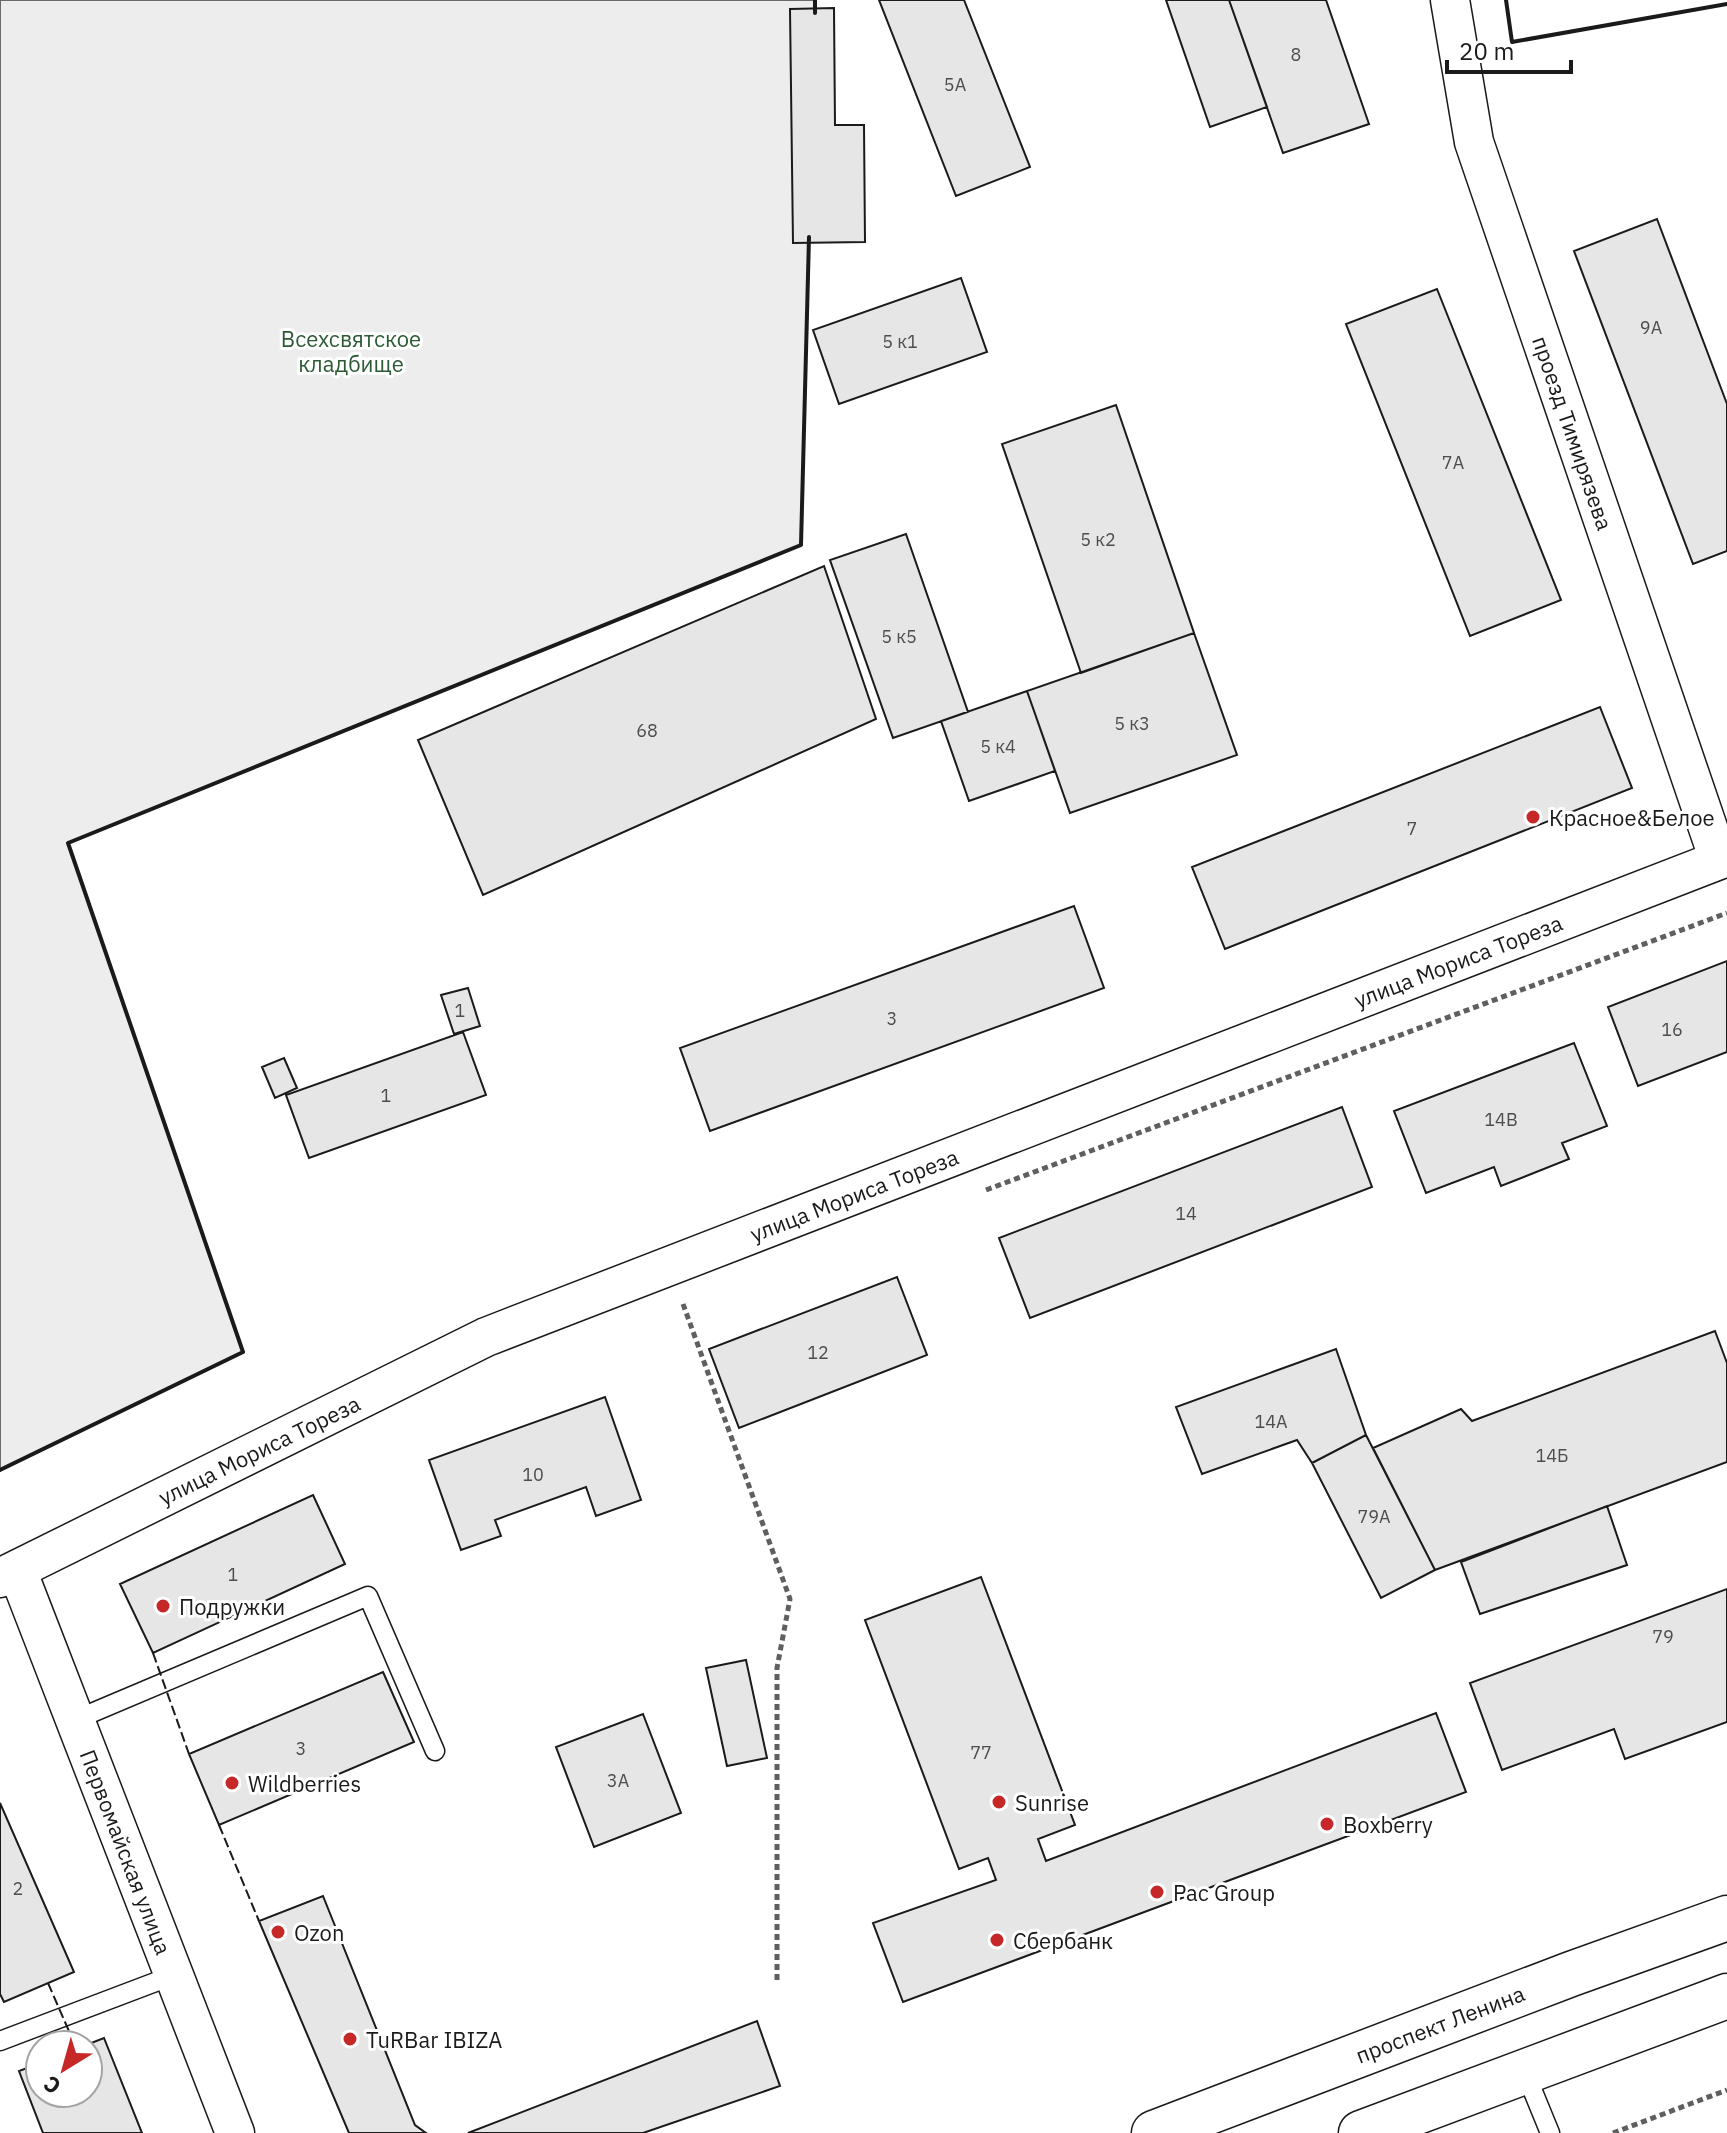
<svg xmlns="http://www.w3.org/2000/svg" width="1727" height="2133" viewBox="0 0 1727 2133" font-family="'IBM Plex Sans',sans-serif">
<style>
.built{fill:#ededed;stroke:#6a6a6a;stroke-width:2}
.building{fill:#e6e6e6;stroke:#1a1a1a;stroke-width:2}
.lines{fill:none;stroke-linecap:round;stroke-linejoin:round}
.lane-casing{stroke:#1a1a1a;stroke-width:21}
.street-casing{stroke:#1a1a1a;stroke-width:41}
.primary-casing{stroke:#1a1a1a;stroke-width:47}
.path{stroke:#5f5f5f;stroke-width:5;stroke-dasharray:6 4;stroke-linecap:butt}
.lane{stroke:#fff;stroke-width:18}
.street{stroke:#fff;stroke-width:38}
.primary{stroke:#fff;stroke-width:44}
.fence{stroke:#1a1a1a;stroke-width:2;stroke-dasharray:10 4;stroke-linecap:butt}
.wall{stroke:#1a1a1a;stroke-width:4}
.poi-dot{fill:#c62828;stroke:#fff;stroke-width:3}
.labels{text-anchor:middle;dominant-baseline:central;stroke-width:6;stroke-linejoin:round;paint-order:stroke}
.number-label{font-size:18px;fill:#4d4d4d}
.park-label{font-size:22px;fill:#2b5a34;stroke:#fff}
.street-label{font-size:22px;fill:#1a1a1a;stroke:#fff}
.poi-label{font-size:22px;fill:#1a1a1a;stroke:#fff;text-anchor:start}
</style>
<rect width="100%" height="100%" fill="#fff"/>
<path class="built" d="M0,0H815L801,545L68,843L243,1352L0,1470Z"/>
<path class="building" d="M879,0H964L1030,167L956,196Z
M1166,0H1229L1267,107L1210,127Z
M1229,0H1326L1369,124L1283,153Z
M834,8L835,125H864L865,242L793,243L790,9Z
M1657,219L1727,404V551L1693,564L1574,251Z
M961,278L987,352L839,404L813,330Z
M1437,289L1561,600L1470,636L1346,324Z
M1116,405L1194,633L1081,673L1002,444Z
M906,534L968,712L893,738L830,560Z
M824,566L876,719L483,895L418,740Z
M1194,633L1237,755L1070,813L1027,691Z
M1027,691L1055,771L969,801L941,721Z
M1600,707L1632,788L1225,949L1192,867Z
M1074,906L1104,988L710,1131L680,1048Z
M1727,961V1052L1638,1086L1608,1007Z
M468,988L480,1026L454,1034L441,995Z
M463,1032L486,1095L309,1158L286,1095Z
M1574,1043L1607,1126L1562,1143L1569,1159L1501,1186L1494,1167L1426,1193L1394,1111Z
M284,1058L297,1088L275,1098L262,1067Z
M1342,1107L1372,1187L1030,1318L999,1238Z
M897,1277L927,1355L739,1428L709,1349Z
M1715,1331L1727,1363V1462L1435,1570L1373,1448L1461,1409L1472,1421Z
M1336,1349L1366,1435L1312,1463L1297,1440L1202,1474L1176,1407Z
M605,1397L641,1500L596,1516L586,1487L495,1520L501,1536L461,1550L429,1460Z
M1366,1435L1435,1570L1381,1598L1312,1463Z
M313,1495L345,1564L153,1653L120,1584Z
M1607,1506L1627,1565L1480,1614L1461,1562Z
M981,1577L1075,1825L1038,1839L1046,1861L1436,1713L1466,1792L903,2002L873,1923L996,1880L988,1858L959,1869L865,1620Z
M1727,1589V1722L1625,1759L1614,1729L1502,1770L1470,1683Z
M746,1660L767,1758L727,1766L706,1668Z
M383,1672L414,1742L219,1825L189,1754Z
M643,1714L681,1813L594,1847L556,1747Z
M0,1803L74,1972L4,2002L0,1994Z
M323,1896L415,2125L426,2133H349L259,1921Z
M757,2021L780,2086L643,2133H468Z
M104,2038L142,2133H43L19,2071L40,2063V2093H88V2045H86Z"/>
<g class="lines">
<g class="lane-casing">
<path id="lane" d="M75,1720L368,1596L435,1751
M0,2041L174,1975
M1525,2072L1550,2133"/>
</g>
<g class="street-casing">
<path id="street" d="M1450,0L1474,142L1719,860
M17,1570L235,2133
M0,1578L486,1337L1727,857"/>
</g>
<g class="primary-casing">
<path id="primary" d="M1154,2133L1571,1974L1727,1918
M1361,2133L1727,1996"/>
</g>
<path class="path" d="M986,1190L1727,913
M683,1304L790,1599L777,1668V1980
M1613,2133L1727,2090"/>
<use href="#lane" class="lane"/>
<use href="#street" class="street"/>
<use href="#primary" class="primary"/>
<path class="fence" d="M153,1653L189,1754
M219,1825L259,1921
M48,1983L75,2045"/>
<path class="wall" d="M1506,0L1512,42L1727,4
M815,13V0
M0,1470L243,1352L68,843L801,545L809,237"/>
</g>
<g class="poi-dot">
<circle cx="1533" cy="817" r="8"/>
<circle cx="163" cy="1606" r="8"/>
<circle cx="232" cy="1783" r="8"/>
<circle cx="999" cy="1802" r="8"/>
<circle cx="1327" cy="1824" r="8"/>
<circle cx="1157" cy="1892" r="8"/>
<circle cx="278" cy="1932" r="8"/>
<circle cx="997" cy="1940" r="8"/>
<circle cx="350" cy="2039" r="8"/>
</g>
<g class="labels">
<g class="number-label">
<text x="1296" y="54">8</text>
<text x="955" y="84">5А</text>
<text x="1651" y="327">9А</text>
<text x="900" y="341">5 к1</text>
<text x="1453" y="462">7А</text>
<text x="1098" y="539">5 к2</text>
<text x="899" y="636">5 к5</text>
<text x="1132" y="723">5 к3</text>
<text x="647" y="730">68</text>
<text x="998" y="746">5 к4</text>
<text x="1412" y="828">7</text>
<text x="460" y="1010">1</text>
<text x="892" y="1018">3</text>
<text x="1672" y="1029">16</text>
<text x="386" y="1095">1</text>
<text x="1501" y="1119">14В</text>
<text x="1186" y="1213">14</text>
<text x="818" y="1352">12</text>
<text x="1271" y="1421">14А</text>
<text x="1552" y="1455">14Б</text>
<text x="533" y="1474">10</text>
<text x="1374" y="1516">79А</text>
<text x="233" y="1574">1</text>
<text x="1663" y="1636">79</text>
<text x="301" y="1748">3</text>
<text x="981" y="1752">77</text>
<text x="618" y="1780">3А</text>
<text x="18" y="1888">2</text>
</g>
<g class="park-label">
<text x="351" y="338">Всехсвятское<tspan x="351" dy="25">кладбище</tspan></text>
</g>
<g class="street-label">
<text transform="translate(1573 433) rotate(71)">проезд Тимирязева</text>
<text transform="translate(1458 961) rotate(-21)">улица Мориса Тореза</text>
<text transform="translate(854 1195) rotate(-21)">улица Мориса Тореза</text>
<text transform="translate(259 1450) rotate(-26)">улица Мориса Тореза</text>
<text transform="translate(126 1852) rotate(69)">Первомайская улица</text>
<text transform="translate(1440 2024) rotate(-21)">проспект Ленина</text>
</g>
<g class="poi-label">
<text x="1549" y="817">Красное&amp;Белое</text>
<text x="179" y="1606">Подружки</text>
<text x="248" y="1783">Wildberries</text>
<text x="1015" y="1802">Sunrise</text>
<text x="1343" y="1824">Boxberry</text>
<text x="1173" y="1892">Pac Group</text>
<text x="294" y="1932">Ozon</text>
<text x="1013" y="1940">Сбербанк</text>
<text x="366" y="2039">TuRBar IBIZA</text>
</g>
</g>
<g transform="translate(64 2069) rotate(217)"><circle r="38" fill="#ffffff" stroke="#a3a3a3" stroke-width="2"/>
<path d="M0-6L14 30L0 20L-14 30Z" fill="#c62828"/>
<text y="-12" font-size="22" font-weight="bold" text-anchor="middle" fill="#1a1a1a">С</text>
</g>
<path d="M1447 60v12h124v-12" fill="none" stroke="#1a1a1a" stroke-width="4"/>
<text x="1459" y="60" font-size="24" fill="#1a1a1a" stroke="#ffffff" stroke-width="6" paint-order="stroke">20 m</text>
</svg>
